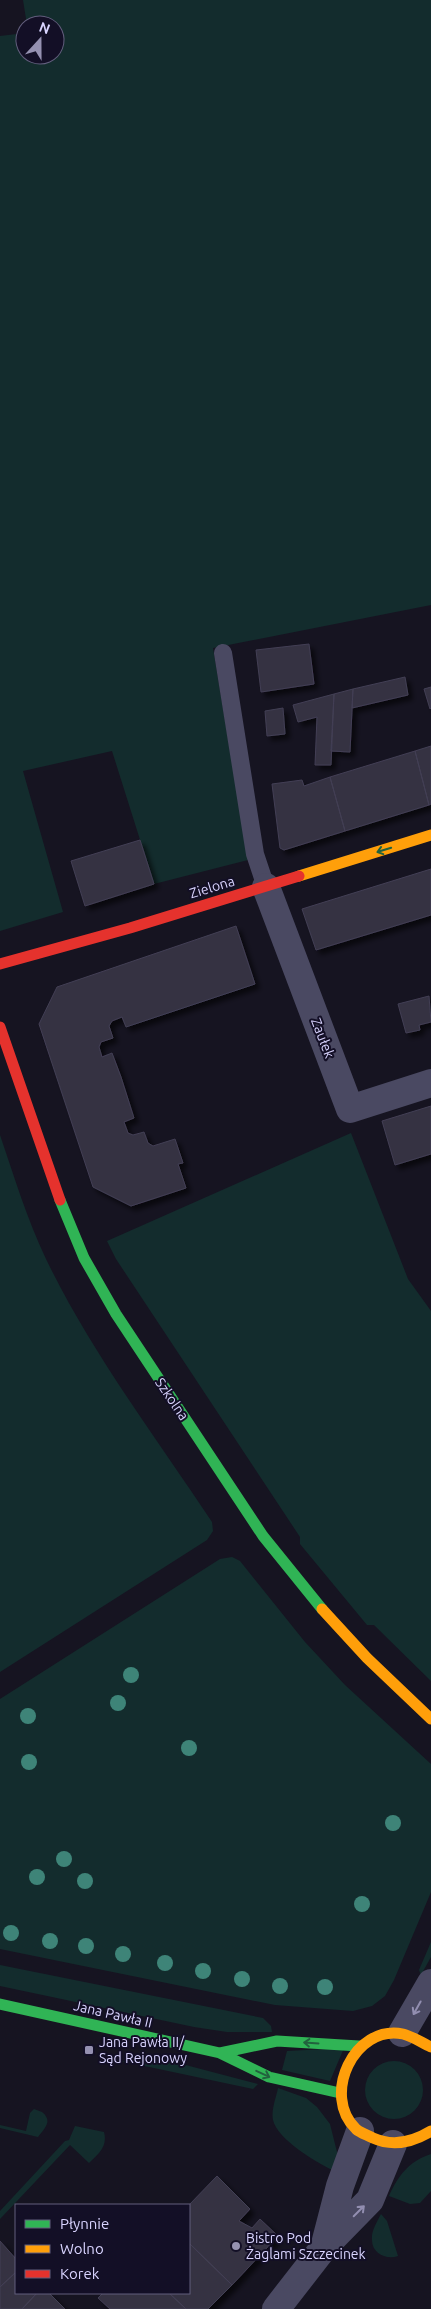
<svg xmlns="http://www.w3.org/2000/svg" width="431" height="2309" viewBox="0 0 431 2309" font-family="Ubuntu,sans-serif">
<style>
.green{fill:#132c2d}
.building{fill:#343243;stroke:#433f54;filter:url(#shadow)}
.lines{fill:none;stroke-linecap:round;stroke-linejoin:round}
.lane{stroke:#4a4962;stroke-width:18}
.street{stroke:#4a4962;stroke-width:28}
.fast{stroke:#30b455;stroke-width:11}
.slow{stroke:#ff9f0a;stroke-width:11}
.jam{stroke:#e5322d;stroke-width:11}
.tree{fill:#3e8478}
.oneway{stroke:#22623e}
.oneway2{stroke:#928eb0}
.poi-dot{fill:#9591b1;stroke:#130f26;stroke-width:2}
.labels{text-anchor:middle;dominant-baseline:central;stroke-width:4;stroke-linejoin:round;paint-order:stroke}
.street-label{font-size:14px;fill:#d9d4ff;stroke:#130f26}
.poi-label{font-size:14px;fill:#d9d4ff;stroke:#130f26;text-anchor:start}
</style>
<defs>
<filter id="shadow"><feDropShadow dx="4.5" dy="4.5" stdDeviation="2.5" flood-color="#0009"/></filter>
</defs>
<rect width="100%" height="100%" fill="#161421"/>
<path class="green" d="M23,0H431V605L213,648L248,860L154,884L112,751L23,771L63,912L0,931V36L25,33V55H55V25H27Z
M351,1133L408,1279L431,1311V1681L374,1625H367L300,1544V1537L116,1259L107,1241Z
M0,1135C14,1176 27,1219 46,1259C91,1352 155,1436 212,1522L213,1531L207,1540L0,1672Z
M232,1557L240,1561L305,1642L345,1685L431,1764V1892L394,1980L385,1996L372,2006L353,2011L275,2005L0,1949V1699L220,1559Z
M431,1942V1957L421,1975L419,1970Z
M0,1965L263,2018L271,2026L272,2032H227L194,2027L0,1986Z
M344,2048L330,2081L282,2070L287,2051Z
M121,2061L178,2063L258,2084L253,2089Z
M365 2090a29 29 0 1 1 58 0a29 29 0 1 1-58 0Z
M278,2088L306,2098L317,2107L330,2124L338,2156L332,2170C316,2162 277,2139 273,2120C271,2110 276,2098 278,2088Z
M34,2109L42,2112C53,2121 45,2128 38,2137L0,2128V2125L26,2131L30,2113Z
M75,2126L104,2132C108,2147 98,2154 89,2163L70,2145L0,2219V2211L65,2141L69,2140Z
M431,2154V2191L420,2203L410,2204L389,2196C398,2176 409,2161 431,2154Z
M381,2214L387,2221L398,2256C387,2260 372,2254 372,2240C371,2231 377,2222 381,2214Z"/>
<path class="building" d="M309,644L314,684L261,692L256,650Z
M405,677L408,695L352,708L353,689Z
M431,687V708L430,709L424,689Z
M353,689L350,752L331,751L334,694Z
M334,694L331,765H315L317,717L298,722L293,705Z
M283,708L285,734L267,736L265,711Z
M431,746V804L429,805L415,751Z
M415,751L429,805L345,831L330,777Z
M330,777L345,831L284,850L280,848L272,784L302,780L304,786Z
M140,840L154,884L85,906L71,861Z
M431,869V915L316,950L302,909Z
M236,926L255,984L126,1027L122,1017L112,1021L109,1026L113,1038L101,1042L99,1047L102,1057L112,1053L121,1077L134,1118L124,1122L128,1133L133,1135L144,1132L148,1143L153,1146L175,1139L183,1163L178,1164L186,1188L131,1206L93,1187L39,1024L57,987Z
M429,996L431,1022L419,1025L420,1030L406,1033L398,1004Z
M431,1106V1154L395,1165L382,1121Z
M217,2176L250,2209L239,2221L252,2228L260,2219L278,2236L232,2285L189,2243V2205Z
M0,2241L16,2259V2272L0,2287Z
M189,2243L232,2285L208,2309H186L169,2293H189Z
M16,2272V2293H37L22,2309H0V2287Z
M37,2293H49L65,2309H22Z
M103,2293H169L186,2309H110L98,2298Z"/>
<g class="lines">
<path class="lane" d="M223,653L255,854L266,887"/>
<path class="street" d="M266,887L350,1109L431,1083
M402,2033L431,1983
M325,2244L340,2186L360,2131
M276,2309L325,2246L370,2200L393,2144"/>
<path class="fast" d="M60,1200L84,1258L116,1314L263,1536L322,1609
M0,2004L220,2053L269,2077L340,2093
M220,2053L277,2041L359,2046"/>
<path class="slow" d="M299,876L431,835
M322,1609L367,1658L431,1719
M431,2047C422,2043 412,2036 403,2034C354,2024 321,2096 356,2129C360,2133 368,2135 373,2138C393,2147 413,2142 431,2131"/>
<path class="jam" d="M0,964L130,928L299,876
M0,1027L60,1200"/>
</g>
<g class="tree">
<circle cx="131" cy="1675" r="8"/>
<circle cx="118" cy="1703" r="8"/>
<circle cx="28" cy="1716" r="8"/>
<circle cx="189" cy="1748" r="8"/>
<circle cx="29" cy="1762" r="8"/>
<circle cx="393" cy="1823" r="8"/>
<circle cx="64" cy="1859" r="8"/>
<circle cx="37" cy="1877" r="8"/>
<circle cx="85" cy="1881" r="8"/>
<circle cx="362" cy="1904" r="8"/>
<circle cx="11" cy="1933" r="8"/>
<circle cx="50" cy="1941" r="8"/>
<circle cx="86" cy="1946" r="8"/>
<circle cx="123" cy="1954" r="8"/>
<circle cx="165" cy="1963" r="8"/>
<circle cx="203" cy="1971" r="8"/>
<circle cx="242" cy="1979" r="8"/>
<circle cx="280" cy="1986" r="8"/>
<circle cx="325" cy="1987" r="8"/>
</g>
<defs><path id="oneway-shaft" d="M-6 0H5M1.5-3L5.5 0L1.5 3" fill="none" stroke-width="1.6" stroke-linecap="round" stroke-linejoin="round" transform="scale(1.25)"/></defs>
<g class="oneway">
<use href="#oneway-shaft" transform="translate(384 850) rotate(163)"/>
<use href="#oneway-shaft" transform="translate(311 2043) rotate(-176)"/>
<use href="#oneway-shaft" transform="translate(263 2074) rotate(25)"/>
</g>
<g class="oneway2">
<use href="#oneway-shaft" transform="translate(417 2008) rotate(119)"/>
<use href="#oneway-shaft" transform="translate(359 2211) rotate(-45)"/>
</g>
<g class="poi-dot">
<rect x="84" y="2045" width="10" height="10" rx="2.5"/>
<circle cx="236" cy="2246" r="5"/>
</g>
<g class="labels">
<g class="street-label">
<text transform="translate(212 887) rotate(-17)">Zielona</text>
<text transform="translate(323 1038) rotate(69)">Zaułek</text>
<text transform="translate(172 1399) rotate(56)">Szkolna</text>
<text transform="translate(113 2014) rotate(13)">Jana Pawła II</text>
</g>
<g class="poi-label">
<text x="99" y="2042">Jana Pawła II/<tspan x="99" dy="16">Sąd Rejonowy</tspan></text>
<text x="246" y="2238">Bistro Pod<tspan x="246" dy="16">Żaglami Szczecinek</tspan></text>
</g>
</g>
<rect x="15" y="2204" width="175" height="90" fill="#130f26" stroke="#625e7d"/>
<rect x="25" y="2220" width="25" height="8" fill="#30b455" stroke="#625e7d"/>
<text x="60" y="2229" font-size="15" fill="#d9d4ff">Płynnie</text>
<rect x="25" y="2245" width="25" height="8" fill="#ff9f0a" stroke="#625e7d"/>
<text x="60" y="2254" font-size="15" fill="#d9d4ff">Wolno</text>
<rect x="25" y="2270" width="25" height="8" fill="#e5322d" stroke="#625e7d"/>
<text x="60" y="2279" font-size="15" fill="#d9d4ff">Korek</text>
<g transform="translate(40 40) rotate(21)"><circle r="24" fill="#130f26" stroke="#625e7d"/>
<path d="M0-4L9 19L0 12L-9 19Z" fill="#9591b1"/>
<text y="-8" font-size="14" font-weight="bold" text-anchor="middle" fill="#d9d4ff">N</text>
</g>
</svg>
